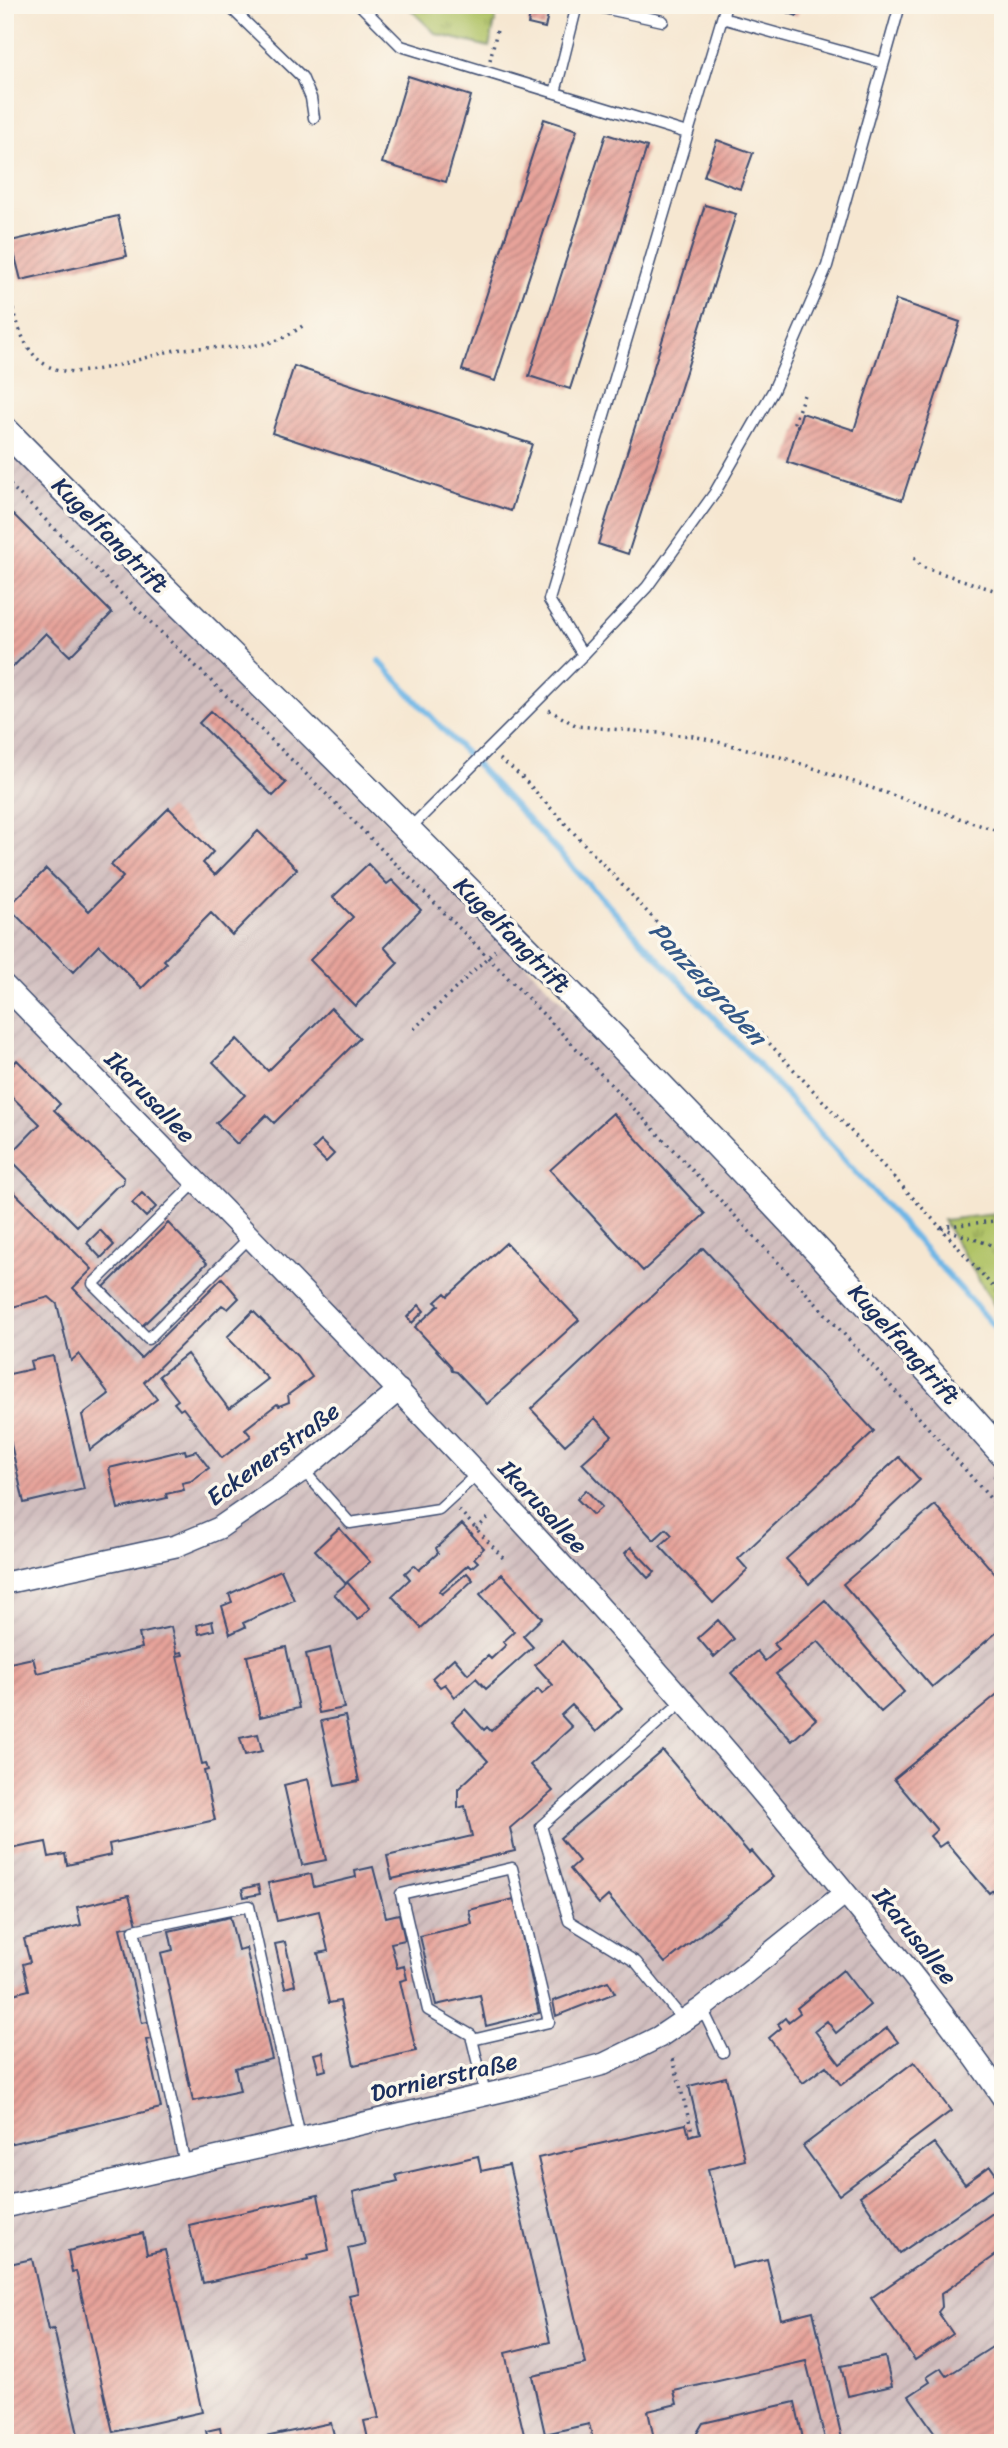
<svg xmlns="http://www.w3.org/2000/svg" width="1008" height="2448" viewBox="0 0 1008 2448" font-family="Sriracha,sans-serif">
<style>
.industrial{fill:url(#industrial-furrows)}
.park{fill:url(#park-tufts);stroke:#667962;stroke-width:2}
.lines{fill:none;stroke-linecap:round;stroke-linejoin:round}
.stream{stroke:#6eb6e6;stroke-width:6}
.building{fill:url(#building-hatch)}
.service-casing{stroke:#3c4b6f;stroke-width:13}
.minor-casing{stroke:#3c4b6f;stroke-width:24}
.tertiary-casing{stroke:#3c4b6f;stroke-width:29}
.path{stroke:#3c4b6f;stroke-width:3.5;stroke-dasharray:2 5;stroke-linecap:butt}
.service{stroke:#fff;stroke-width:10}
.minor{stroke:#fff;stroke-width:21}
.tertiary{stroke:#fff;stroke-width:26}
.labels{text-anchor:middle;dominant-baseline:central;stroke-width:7;stroke-linejoin:round;paint-order:stroke}
.street-label{font-size:24px;fill:#1b2f5e;stroke:#fbf7ec}
.water-label{font-size:26px;font-style:italic;fill:#345887;stroke:#fbf7ec}
</style>
<defs>
<pattern id="industrial-furrows" width="10" height="10" patternUnits="userSpaceOnUse" patternTransform="scale(1.75)"><rect width="10" height="10" fill="#d2bfbf"/><path d="M-1 1l2-2M0 10L10 0M9 11l2-2" fill="none" stroke="#b4a4a7"/></pattern>
<pattern id="park-tufts" width="24" height="20" patternUnits="userSpaceOnUse" patternTransform="scale(1.75)"><rect width="24" height="20" fill="#b0c366"/><path d="M3 7l-1-3M5 7V3M7 7l1-3M15 17l-1-3M17 17v-4M19 17l1-3" fill="none" stroke="#8e9f57"/></pattern>
<pattern id="building-hatch" width="6" height="6" patternUnits="userSpaceOnUse" patternTransform="scale(1.75)"><rect width="6" height="6" fill="#e7a39a"/><path d="M-1 1l2-2M0 6l6-6M5 7l2-2" fill="none" stroke="#ba8581"/></pattern>
</defs>
<rect width="100%" height="100%" fill="#fbf7ec"/>
<filter id="ink" filterUnits="userSpaceOnUse"><feTurbulence type="fractalNoise" baseFrequency=".0143" numOctaves="2"/><feDisplacementMap in="SourceGraphic" scale="14" xChannelSelector="R" yChannelSelector="G"/><feConvolveMatrix kernelMatrix="1 2 1 2 8 2 1 2 1" color-interpolation-filters="sRGB"/></filter>
<filter id="wash" filterUnits="userSpaceOnUse"><feTurbulence type="fractalNoise" baseFrequency=".00686" numOctaves="4" result="noise"/><feDisplacementMap in="SourceGraphic" scale="28" xChannelSelector="R" yChannelSelector="G"/><feGaussianBlur stdDeviation="1.57" result="paint"/><feColorMatrix in="noise" values="0 0 0 0 0 0 0 0 0 0 0 0 0 0 0 0 0 1.4 0 .05"/><feComposite in="paint" operator="in"/></filter>
<g filter="url(#wash)">
<rect width="100%" height="100%" fill="#f6e7d1"/>
<path class="industrial" d="M5,430L1003,1454V2443H5Z"/>
<path class="park" d="M406,5H499L489,47L436,34Z
M1003,1213V1320L943,1220Z"/>
<g class="lines">
<path class="stream" d="M379,661L779,1087L1003,1336"/>
</g>
<g id="blocks">
<path class="building" d="M532,5H550L545,28L528,24Z
M767,5H801L797,16Z
M408,76L471,96L446,182L382,163Z
M544,119L577,130L495,381L462,370Z
M606,134L647,147L570,389L529,376Z
M717,140L753,153L740,189L704,176Z
M705,205L736,214L628,554L598,544Z
M118,216L127,256L21,280L11,241Z
M896,300L960,322L902,500L787,462L802,413L854,430Z
M294,366L532,444L511,511L272,433Z
M13,514L112,613L70,656L46,633L5,675V521Z
M211,711L286,783L273,796L199,723Z
M169,808L213,852L203,863L215,875L258,831L297,869L232,935L211,913L164,960L167,963L142,988L99,945L73,972L8,907L46,869L89,911L123,877L111,865Z
M368,864L387,884L392,880L421,910L384,947L398,963L355,1006L310,960L353,917L333,897Z
M331,1008L360,1038L274,1123L266,1115L237,1144L216,1123L245,1095L213,1062L237,1039L268,1071Z
M5,1059L12,1066L17,1060L60,1104L54,1110L124,1178L123,1184L117,1186L77,1226L8,1157L40,1124L5,1090Z
M613,1113L705,1214L643,1271L550,1170Z
M321,1141L334,1154L326,1162L313,1149Z
M5,1183L92,1269L73,1288L141,1358L222,1278L239,1298L228,1309L222,1305L144,1382L157,1399L90,1450L82,1415L109,1394L79,1354L71,1361L57,1304L49,1297L5,1309Z
M142,1193L156,1207L146,1217L132,1203Z
M168,1223L207,1263L142,1326L104,1287Z
M100,1230L114,1245L101,1258L87,1243Z
M506,1243L579,1320L487,1404L457,1372L452,1371L451,1366L415,1327L439,1305L435,1302L445,1293L448,1296Z
M703,1248L874,1431L738,1559L748,1570L713,1603L660,1546L672,1535L666,1529L654,1540L582,1463L612,1436L595,1418L565,1445L531,1409Z
M419,1305L424,1311L412,1323L407,1317Z
M253,1311L297,1356L312,1377L288,1395L289,1402L279,1406L277,1404L245,1429L251,1436L222,1458L183,1408L180,1410L174,1403L178,1400L159,1376L187,1354L229,1409L268,1379L227,1337Z
M53,1356L84,1489L24,1503L5,1417V1375L32,1369L30,1361Z
M185,1450L186,1454L196,1451L209,1468L191,1481L182,1483L184,1490L166,1494L167,1498L118,1509L109,1468Z
M899,1457L920,1480L809,1584L786,1559Z
M586,1490L602,1507L593,1515L577,1499Z
M935,1505L1003,1583V1627L932,1687L843,1584Z
M462,1524L484,1548L474,1558L478,1562L471,1568L468,1565L439,1591L442,1594L467,1573L473,1580L421,1628L392,1596L410,1579L405,1573L414,1565L419,1570L438,1553L436,1548Z
M339,1528L370,1562L347,1582L370,1608L358,1620L334,1594L346,1584L315,1550Z
M631,1547L655,1572L648,1578L625,1553Z
M281,1570L294,1600L243,1623L245,1627L230,1634L222,1606L232,1602L229,1594Z
M502,1574L542,1618L523,1636L533,1647L486,1689L476,1678L455,1697L445,1684L440,1687L432,1678L454,1658L468,1674L488,1656L491,1659L506,1645L503,1642L514,1632L480,1594Z
M825,1600L904,1692L881,1712L818,1641L776,1674L816,1719L792,1741L731,1673L757,1651L765,1661L779,1649L774,1644Z
M718,1620L734,1639L714,1657L698,1638Z
M212,1621L214,1630L199,1634L197,1625Z
M171,1627L177,1653L182,1652L183,1655L177,1656L202,1764L206,1763L208,1770L204,1771L215,1820L109,1844L111,1855L67,1865L65,1854L49,1857L46,1842L5,1850V1664L33,1658L37,1673L142,1648L139,1634Z
M562,1641L622,1708L596,1732L572,1705L561,1715L572,1727L530,1765L553,1791L510,1828L515,1851L392,1879L387,1856L472,1836L465,1806L458,1808V1789L488,1761L452,1721L465,1709L484,1730L487,1727L491,1731L538,1689L542,1694L553,1685L535,1665Z
M286,1647L299,1708L260,1717L247,1656Z
M330,1648L344,1708L319,1713L306,1654Z
M1001,1691L1003,1882L989,1893L946,1842L939,1847L930,1836L937,1830L894,1779Z
M345,1716L359,1781L335,1786L321,1721Z
M258,1734L262,1751L245,1755L240,1738Z
M663,1751L749,1853L751,1851L773,1877L665,1963L608,1896L599,1904L570,1869L579,1861L560,1838Z
M308,1779L326,1860L302,1865L284,1785Z
M373,1867L386,1917L399,1914L405,1940L391,1943L397,1968L404,1966L407,1979L400,1981L416,2051L354,2065L340,2001L329,2003L318,1953L328,1951L319,1911L277,1921L268,1883L311,1874L314,1887L356,1877L355,1871Z
M258,1885L260,1894L244,1897L242,1889Z
M129,1895L137,1925L120,1928L142,2023L153,2021L156,2038L146,2040L161,2108L5,2145V1996L29,1990L23,1964L30,1962L24,1939L81,1925L77,1907Z
M514,1899L539,2013L486,2026L480,1995L436,2005L420,1936L472,1924L469,1910Z
M230,1917L238,1950L246,1948L272,2059L235,2068L240,2091L193,2101L161,1953L173,1950L169,1931Z
M285,1942L295,1985L285,1988L275,1944Z
M843,1970L870,2005L836,2033L827,2021L815,2031L840,2064L887,2028L898,2042L841,2085L826,2066L803,2083L769,2038L781,2028L778,2024L785,2018L788,2022L800,2013L797,2008Z
M608,1981L615,1993L556,2016L553,2001Z
M323,2052L326,2070L319,2072L314,2054Z
M914,2062L951,2111L839,2195L803,2146Z
M726,2077L745,2160L708,2169L732,2267L767,2259L781,2319L813,2311L843,2443H826L806,2361L674,2391L677,2404L648,2411L655,2443H594L589,2424L545,2434L532,2376L586,2364L538,2158L686,2124L689,2136L700,2133L689,2086Z
M934,2143L965,2184L990,2166L1002,2183L900,2253L860,2196Z
M478,2156L481,2171L509,2165L550,2342L505,2353L526,2443H369L364,2421L379,2418L349,2295L358,2293L348,2248L365,2244L353,2192L398,2181L396,2175Z
M318,2195L329,2250L308,2255L309,2259L203,2283L189,2225Z
M1003,2206V2250L941,2294L942,2307L938,2312L953,2334L915,2360L871,2298Z
M143,2233L147,2254L165,2250L202,2412L113,2432L76,2271L72,2272L68,2251Z
M32,2259L48,2330L54,2329L80,2443H5V2265Z
M1003,2340V2443H942L909,2396L930,2382L927,2377L941,2368L947,2376Z
M885,2357L892,2386L848,2396L841,2366Z
M795,2402L804,2443H699L697,2433L703,2423Z
M331,2423L335,2439L305,2443L304,2437V2443H266L265,2437Z
M220,2428L223,2443H209L206,2431Z"/>
</g>
</g>
<g filter="url(#ink)">
<use href="#blocks" fill-opacity="0" stroke="#3c4b6f" stroke-width="2"/>
<g class="lines">
<g class="service-casing">
<path id="service" d="M228,5L302,77L311,98L314,118
M360,5L401,46L687,133
M590,5L663,21
M722,18L883,63
M555,93L577,5
M583,655L549,600L726,5
M408,830L583,655L647,587L714,494L773,391L827,266L900,5
M196,1182L93,1284L148,1339L250,1237
M303,1470L350,1523L439,1509L477,1474
M702,2008L723,2052
M684,2021L636,1962L569,1921L541,1826L685,1699
M472,2040L549,2022L512,1868L401,1894L428,2010L471,2035L485,2093
M185,2164L134,1930L249,1906L300,2137"/>
</g>
<g class="minor-casing">
<path id="minor" d="M5,986C270,1259 542,1527 785,1820C860,1911 937,2000 1003,2098
M5,1583L176,1546L219,1528L303,1470L399,1390
M5,2207L510,2089L604,2064L659,2037L702,2008L845,1893"/>
</g>
<g class="tertiary-casing">
<path id="tertiary" d="M5,430C138,566 275,696 408,830C611,1033 813,1239 1003,1454"/>
</g>
<path class="path" d="M490,60L498,26
M5,275C15,305 16,347 46,365C80,385 145,354 182,349C210,346 240,350 267,343C282,340 293,333 305,324
M798,426L793,425L804,395
M10,485C140,613 272,738 400,868C607,1077 810,1291 1003,1513
M914,558L922,567L1003,593
M549,710L577,726L693,736L784,758L1003,833
M500,759L520,775L940,1227L1003,1220
M414,1029L495,950
M940,1227L1003,1298
M942,1228L1003,1249
M994,1475L1003,1485
M459,1510L505,1560
M471,1534L488,1518
M673,2059L693,2135"/>
<use href="#service" class="service"/>
<use href="#minor" class="minor"/>
<use href="#tertiary" class="tertiary"/>
</g>
</g>
<g class="labels">
<g class="street-label">
<text transform="translate(110 535) rotate(45)">Kugelfangtrift</text>
<text transform="translate(512 935) rotate(45)">Kugelfangtrift</text>
<text transform="translate(150 1097) rotate(46)">Ikarusallee</text>
<text transform="translate(904 1344) rotate(48)">Kugelfangtrift</text>
<text transform="translate(273 1454) rotate(-36)">Eckenerstraße</text>
<text transform="translate(543 1507) rotate(47)">Ikarusallee</text>
<text transform="translate(915 1936) rotate(51)">Ikarusallee</text>
<text transform="translate(444 2077) rotate(-13)">Dornierstraße</text>
</g>
<g class="water-label">
<text transform="translate(708 983) rotate(47)">Panzergraben</text>
</g>
</g>
<rect width="1008" height="2448" fill="none" stroke="#fbf7ec" stroke-width="28"/>
</svg>
